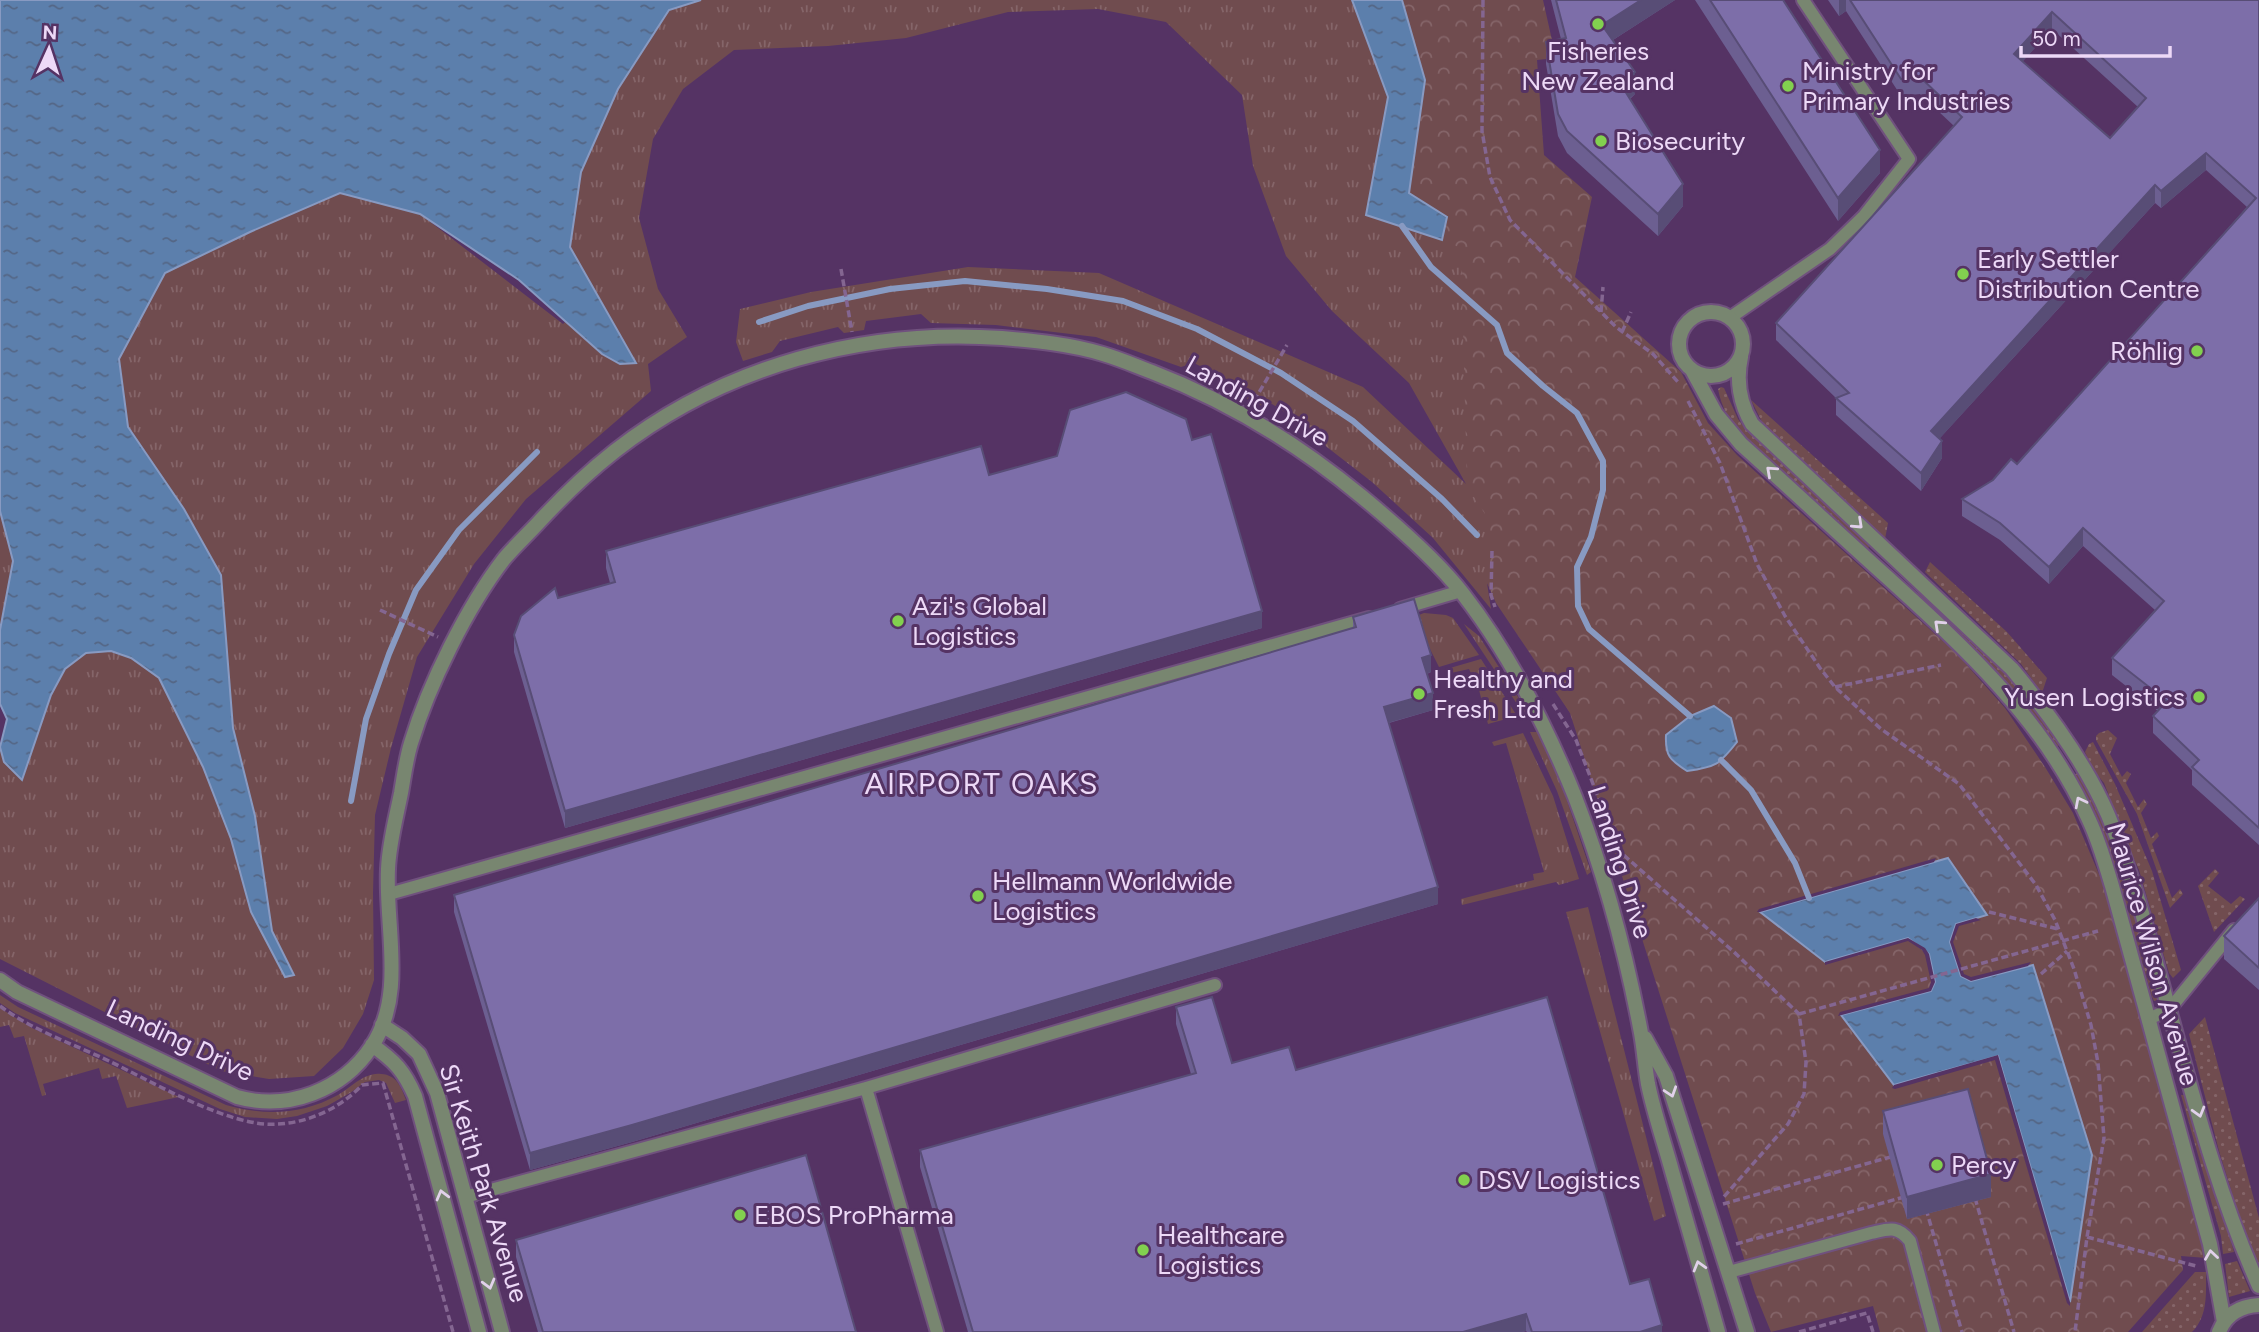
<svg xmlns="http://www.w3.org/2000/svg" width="2259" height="1332" viewBox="0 0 2259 1332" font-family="Figtree,sans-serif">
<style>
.grass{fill:url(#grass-tufts)}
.park{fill:url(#park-crowns)}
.garden{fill:url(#garden-dots)}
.water{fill:url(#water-ripples);stroke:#889ac2;stroke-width:2}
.pier{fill:#553364}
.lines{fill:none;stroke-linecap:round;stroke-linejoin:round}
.stream{stroke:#889ac2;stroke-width:6}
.lane-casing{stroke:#70517e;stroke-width:16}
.street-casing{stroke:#70517e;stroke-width:18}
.path{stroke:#846691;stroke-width:3.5;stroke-dasharray:7 3.5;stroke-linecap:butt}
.lane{stroke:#788670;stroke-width:12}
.street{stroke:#788670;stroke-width:14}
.wall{fill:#6c5f91;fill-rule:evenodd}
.shaded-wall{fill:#584d76}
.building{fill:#7d6ea9;stroke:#584d76;stroke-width:2;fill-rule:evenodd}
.oneway{stroke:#e1d1ea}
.poi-dot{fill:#82d04f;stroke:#553364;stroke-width:2.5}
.labels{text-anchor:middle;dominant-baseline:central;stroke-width:6;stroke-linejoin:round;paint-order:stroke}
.poi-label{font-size:26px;fill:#edd9f7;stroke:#553364;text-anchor:start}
.street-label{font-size:26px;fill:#edd9f7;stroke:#553364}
.quarter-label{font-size:30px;letter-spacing:2px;fill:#edd9f7;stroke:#553364}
</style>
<defs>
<pattern id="grass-tufts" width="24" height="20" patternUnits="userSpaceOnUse" patternTransform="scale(1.75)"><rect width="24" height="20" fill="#704c4f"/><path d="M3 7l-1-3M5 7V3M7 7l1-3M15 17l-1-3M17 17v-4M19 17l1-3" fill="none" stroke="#856569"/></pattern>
<pattern id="park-crowns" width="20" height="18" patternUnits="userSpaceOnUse" patternTransform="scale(1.75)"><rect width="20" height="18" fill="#704c4f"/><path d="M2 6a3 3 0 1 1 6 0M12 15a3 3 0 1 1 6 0" fill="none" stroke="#856569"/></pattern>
<pattern id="garden-dots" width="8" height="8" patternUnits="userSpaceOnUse" patternTransform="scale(1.75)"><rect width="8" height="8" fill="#704c4f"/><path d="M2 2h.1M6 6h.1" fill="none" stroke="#856569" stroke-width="1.8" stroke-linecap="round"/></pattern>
<pattern id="water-ripples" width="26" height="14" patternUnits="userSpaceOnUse" patternTransform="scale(1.75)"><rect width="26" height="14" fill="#5c7fac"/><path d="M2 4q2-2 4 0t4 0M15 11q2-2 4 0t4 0" fill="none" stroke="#546685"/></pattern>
</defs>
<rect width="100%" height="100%" fill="#553364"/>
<path class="grass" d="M701,0H1352L1388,97L1366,215L1442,240L1425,80L1402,0H1473L1570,713L1542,665L1487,583L1491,609L1433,538L1372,482L1323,444L1319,434L1272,404L1262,406L1243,397L1242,387L1194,363L1181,367L1096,337L996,325L931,323L921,314L866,321L864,330L844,333L838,327L780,341L772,352L743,361L736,342L740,309L811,292L968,267L1099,273L1363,387L1466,484L1409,383L1332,311L1286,256L1253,166L1242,95L1166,22L1098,9L1008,12L906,38L828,46L734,50L683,89L653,139L639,218L658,289L687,337L648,364L651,391L526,499L474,564L417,657L391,748L375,815L373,893L374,980L363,1014L343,1048L314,1076L269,1079L221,1071L0,959V747L4,762L23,779L51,695L65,669L86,653L111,651L131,658L159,678L203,767L231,839L251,912L285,977L293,975L272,931L255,816L233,728L221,575L184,509L128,427L119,359L165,272L250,232L340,193L420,214L563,324L571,317L570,247L581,172L618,89L669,10Z
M0,511L13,561L0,630Z
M1424,613L1446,615L1453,618L1479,655L1439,667L1414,617Z
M1464,624L1479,636L1527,711L1523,713Z
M1481,659L1517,716L1488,724L1479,690L1469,669L1451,673L1450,668Z
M1530,732H1537L1562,786L1591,872L1587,875L1557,791Z
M1523,733L1553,796L1579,879L1559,885L1556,882L1462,905L1461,899L1534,880L1533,874L1544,872L1506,743L1494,746L1492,742Z
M1588,907L1666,1216L1654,1221L1566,912Z
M0,995L18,1007L226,1105C265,1116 301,1115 338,1095C351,1088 364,1072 381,1074C397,1075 401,1087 406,1100L395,1103L386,1083L379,1080L365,1082L350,1093L327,1106L297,1116L277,1119L245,1117L220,1109L15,1013L0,1003Z
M0,1008L32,1028L179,1097L127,1108L116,1076L102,1079L99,1068L43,1084L46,1095L42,1096L24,1036L14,1038L9,1025L0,1027Z"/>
<path class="park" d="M1402,0H1543L1556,58L1537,60L1544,155L1592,197L1575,277L1681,372L1708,423L1737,455L1956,653L2005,708L2045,767L2073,813L2104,886L2131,976L2207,1258L2181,1256L2183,1270L2128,1332H1880L1873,1306L1771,1332L1755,1293L1570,713L1496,603L1487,583L1488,548L1485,514L1467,486L1461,248L1442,240L1447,217L1409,193L1425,80Z"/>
<path class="garden" d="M1721,387L1724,388L1738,419L1747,431L1870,544L1868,549H1864L1741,437C1731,422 1721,407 1718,389Z
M1751,400L1888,523L1885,539L1830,491L1765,428Z
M1930,562L2007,632L2047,678L2042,693L2021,664L1925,572Z
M1921,592C1972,638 2016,682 2057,737L2059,745L2056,748L2021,700L1999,676L1917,598V593Z
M2108,730L2117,738L2110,754L2122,777L2127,771L2131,774L2126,783L2138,807L2144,799L2147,804L2141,813L2151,838L2157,832L2159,836L2152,844L2172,898L2180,889L2183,894L2170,908L2137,814L2096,740V736L2099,733Z
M2093,742L2115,784L2152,871L2181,970L2173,978L2169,973L2139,870L2110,808L2108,793L2104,783L2094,771L2085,752L2089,744Z
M2078,773L2084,778L2121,864L2160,995L2158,1001H2154L2152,997L2122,891L2099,829L2073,775Z
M2215,869L2219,873L2208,886L2231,904L2240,896L2245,899L2214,932L2198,886Z
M2205,1017L2259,1218V1271L2252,1257L2219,1151L2189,1034Z
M2181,1095H2185L2189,1098L2234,1252L2223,1254L2221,1236Z
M2237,1261L2250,1291L2229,1297L2225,1264Z
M2195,1272H2206C2206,1294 2208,1316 2192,1332H2142Z"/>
<path class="water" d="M0,0H701L669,10L618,89L581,172L570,247L636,363L620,364L602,354L519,280L420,214L340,193L250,232L165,273L119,359L128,427L184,509L221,575L233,728L255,816L272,931L294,975L285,977L251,912L231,839L203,767L159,678L131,658L111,651L86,653L65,669L51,695L22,780L4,762L0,747L7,719L0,704V630L13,561L0,511Z
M1352,0H1402L1425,80L1409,193L1447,217L1442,240L1366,215L1388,97Z
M1714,706L1731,718L1737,742C1719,765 1716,767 1687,771C1670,760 1665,756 1666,735L1690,716Z
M1948,858L1987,915L1956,924L1950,942L1961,976L1971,981L2033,965L2092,1155L2070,1302L1998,1056L1894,1085L1841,1015L1931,991L1935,982L1929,954L1908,938L1825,962L1760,912Z"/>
<path class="pier" d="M1936,858L1934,862L1760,912H1757L1759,909Z
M1976,918L1981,920L1959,926L1953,942L1964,974L1971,977L2031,962L2028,966L1971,981L1961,976L1950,942L1956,924Z
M1908,938L1925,948L1929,954L1935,982L1931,991L1838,1016L1840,1012L1929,988L1931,982L1925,955L1922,950L1908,941L1825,965V962Z
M1998,1055L2070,1302V1306L2067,1303L1995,1060L1895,1089L1892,1088L1894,1085Z"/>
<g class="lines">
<path class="stream" d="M1402,226L1431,267L1497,325L1507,353L1543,386L1577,413L1603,461V490L1591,537L1577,567L1578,606L1589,629L1690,716
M759,322L808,306L890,289L965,281L1047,289L1123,301L1197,329L1281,373L1353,421L1442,499L1477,535
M1721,760L1751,790L1795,863L1809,898
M351,801L366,719L389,654L416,590L459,530L537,452"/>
<g class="lane-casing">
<path id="lane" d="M1731,317L1830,249L1864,216L1909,159L1803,0
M1400,609L1461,591
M389,894L1369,618
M2148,1019L2169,1010L2234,930
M866,1088L937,1332
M465,1197L866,1088L1215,985
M1729,1272L1871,1233C1889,1229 1897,1225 1910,1241L1934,1332"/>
</g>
<g class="street-casing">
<path id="street" d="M1679 344a32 32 0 1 1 64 0a32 32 0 1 1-64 0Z
M1741,357C1736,380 1740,404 1752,424L2012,669C2047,711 2086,764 2108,815C2130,868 2145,922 2160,977C2189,1080 2215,1189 2259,1286
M1692,370L1716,414L1741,444C1790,488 1838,533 1887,577C1965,648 2045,721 2089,820C2099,841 2105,863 2112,886L2210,1244L2224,1322
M0,980L17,992L237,1097C288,1111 342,1091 372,1046C406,994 385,927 388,869C389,844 396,818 401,793C404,776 406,759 411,743C429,684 467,607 504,559C515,546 528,534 539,522C563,496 587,473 615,451C724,366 864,328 1002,338C1036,341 1070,344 1103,354C1120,359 1136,366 1152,372C1230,402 1297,443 1361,496C1395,524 1437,560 1463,594C1511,656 1546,725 1575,797C1604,872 1626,953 1641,1033C1644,1049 1645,1067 1648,1084C1654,1113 1664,1142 1672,1171C1687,1224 1703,1278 1718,1332
M382,1025L402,1038L419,1054L437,1093L502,1332
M1645,1038L1666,1076L1747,1332
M372,1045C395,1061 404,1071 415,1096L479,1332
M2219,1332C2226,1314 2240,1306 2259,1305"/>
</g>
<path class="path" d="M1483,0L1482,131L1490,177L1510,220L1616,327L1653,354L1678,382
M841,269L852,332
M1601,312L1603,287
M1622,332L1631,312
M1254,401L1287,345
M1688,401L1720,463L1757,564L1785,616L1820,668L1835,687L1881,729L1959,784L2036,885L2055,920L2074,969L2091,1025L2098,1063L2104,1138L2087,1237L2075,1332
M1492,551L1491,595L1495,607
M380,610L438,637
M1835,687L1941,665
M1553,704L1576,740L1619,851L1734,952L1799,1014L1806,1062L1804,1094L1788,1124L1722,1199
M1989,912L2058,929
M2041,974L2067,951
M0,1006C32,1030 73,1044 109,1061C152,1082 209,1115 256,1123C294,1129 336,1113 362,1085L383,1083L453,1332
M1799,1014L2098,931
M1975,1198L2014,1332
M1723,1204L1894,1156
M1926,1209L1962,1332
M2087,1237L2196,1266
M1736,1244L1904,1197
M1799,1332L1867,1313L1873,1332"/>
<use href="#lane" class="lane"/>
<use href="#street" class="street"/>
</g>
<path class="wall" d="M1551,0H1675L1613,40L1635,94L1630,99L1683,206L1658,236L1567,153L1558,136L1546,64V42L1561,39Z
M1695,0H1783L1880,173L1838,221Z
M1828,0H2259V845L2192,785V770L2153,733V716L2158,711L2112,675V658L2155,610L2083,546L2049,584L2000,540L1962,516V499L1993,480L2017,464L2247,207L2206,170L2161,208L2155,203L1939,439L1942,458L1921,491L1836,415V398L1776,340V323L1954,126L1920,94L1901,96L1846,11L1839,16ZM2052,29L2138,107L2110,138L2022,62Z
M1192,440L1262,628L565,828L514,652V635L558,598L610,583L606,568V551L989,475Z
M1353,617L1431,672L1427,674L1433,710L1389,723L1438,904L632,1142L530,1170L454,912V895L1353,628Z
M2259,898V990L2224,959V936Z
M1176,1007L1232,1063L1296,1070L1630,1284L1662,1332H1527L1526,1331L1522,1332H968L920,1167V1150L1191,1074L1176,1024Z
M1883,1111L1991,1197L1907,1219L1883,1134Z
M516,1240L856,1332H538L516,1257Z"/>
<path class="shaded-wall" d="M1641,0H1675L1602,47V25Z
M1839,0H1846V11L1839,16Z
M2052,12V29L2014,71V54Z
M1635,72V94L1620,106V83Z
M1880,150V173L1838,221V198Z
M2206,153V170L2161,208V191Z
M1683,184V206L1658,236V214Z
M2155,185V203L1931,448V431Z
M1942,441V458L1921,491V473Z
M2083,528V546L2049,584V567Z
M1262,611V628L565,828V811Z
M1431,655V672L1422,675V658Z
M1433,693V710L1384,724V707Z
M1438,887V904L632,1142L530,1170V1153Z
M1991,1174V1197L1907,1219V1197Z
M1526,1314V1331L1522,1332H1463Z
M1662,1325V1332H1640Z"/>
<path class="building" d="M1556,0H1641L1602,25L1635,72L1620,83L1683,184L1658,214L1567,131L1558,114L1546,42L1566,38Z
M1710,0H1783L1880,150L1838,198Z
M1850,0H2259V828L2192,767L2199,760L2153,716L2167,701L2112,658L2164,601L2083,528L2049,567L2000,523L1962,499L1993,480L2011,459L2017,464L2256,198L2206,153L2161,191L2155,185L1931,431L1942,441L1921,473L1836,398L1849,393L1776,323L1962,117L1920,77L1901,79ZM2052,12L2146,98L2110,138L2014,54Z
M1126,392L1186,419L1192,440L1211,434L1262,611L565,811L514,635L521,616L555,588L558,598L615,582L606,551L981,446L989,475L1057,456L1070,410Z
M1414,599L1431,655L1422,658L1433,693L1384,707L1438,887L632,1125L530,1153L454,895L1356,627L1353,617Z
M2259,898V968L2224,936Z
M1212,997L1232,1063L1289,1047L1296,1070L1547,997L1630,1284L1649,1279L1662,1325L1640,1332H1532L1526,1314L1463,1332H973L920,1150L1196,1073L1176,1007Z
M1968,1089L1991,1174L1907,1197L1883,1111Z
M806,1155L856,1332H543L516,1240Z"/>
<defs><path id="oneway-chevron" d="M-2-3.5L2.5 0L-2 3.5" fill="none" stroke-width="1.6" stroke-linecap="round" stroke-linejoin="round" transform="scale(1.75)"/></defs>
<g class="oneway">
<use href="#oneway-chevron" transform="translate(1771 471) rotate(-138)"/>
<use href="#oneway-chevron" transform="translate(1858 524) rotate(43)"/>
<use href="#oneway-chevron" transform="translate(1939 625) rotate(-137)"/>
<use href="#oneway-chevron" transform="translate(2080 802) rotate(-117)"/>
<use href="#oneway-chevron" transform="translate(1671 1092) rotate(72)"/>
<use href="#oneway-chevron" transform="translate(2199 1112) rotate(74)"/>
<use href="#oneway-chevron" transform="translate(442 1195) rotate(-105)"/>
<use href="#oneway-chevron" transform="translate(2211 1255) rotate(-98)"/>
<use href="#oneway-chevron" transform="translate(1699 1266) rotate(-106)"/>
<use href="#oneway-chevron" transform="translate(489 1284) rotate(75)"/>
</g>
<g class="poi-dot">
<circle cx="1598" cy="24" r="7"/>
<circle cx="1788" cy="86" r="7"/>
<circle cx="1601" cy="141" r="7"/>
<circle cx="1963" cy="274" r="7"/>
<circle cx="2197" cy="351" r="7"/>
<circle cx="898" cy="621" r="7"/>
<circle cx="1419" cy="694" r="7"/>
<circle cx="2199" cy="697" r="7"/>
<circle cx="978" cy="896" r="7"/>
<circle cx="1937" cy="1165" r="7"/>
<circle cx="1464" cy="1180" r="7"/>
<circle cx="740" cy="1215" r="7"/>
<circle cx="1143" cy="1250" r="7"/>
</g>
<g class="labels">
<g class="poi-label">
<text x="1598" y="51" text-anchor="middle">Fisheries<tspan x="1598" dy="30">New Zealand</tspan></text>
<text x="1802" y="71">Ministry for<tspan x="1802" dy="30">Primary Industries</tspan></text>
<text x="1615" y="141">Biosecurity</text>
<text x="1977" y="259">Early Settler<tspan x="1977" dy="30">Distribution Centre</tspan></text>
<text x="2183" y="351" text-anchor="end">Röhlig</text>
<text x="912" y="606">Azi's Global<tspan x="912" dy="30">Logistics</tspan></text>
<text x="1433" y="679">Healthy and<tspan x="1433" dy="30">Fresh Ltd</tspan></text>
<text x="2185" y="697" text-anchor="end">Yusen Logistics</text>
<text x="992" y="881">Hellmann Worldwide<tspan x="992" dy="30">Logistics</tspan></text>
<text x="1951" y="1165">Percy</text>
<text x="1478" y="1180">DSV Logistics</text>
<text x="754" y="1215">EBOS ProPharma</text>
<text x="1157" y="1235">Healthcare<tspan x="1157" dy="30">Logistics</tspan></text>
</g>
<g class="street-label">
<text transform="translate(1257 401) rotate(29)">Landing Drive</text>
<text transform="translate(1620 862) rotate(72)">Landing Drive</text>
<text transform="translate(2153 954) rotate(74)">Maurice Wilson Avenue</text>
<text transform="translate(180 1040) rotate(25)">Landing Drive</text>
<text transform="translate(484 1183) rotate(73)">Sir Keith Park Avenue</text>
</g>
<g class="quarter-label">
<text x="982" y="783">AIRPORT OAKS</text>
</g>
</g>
<g transform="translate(49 49) rotate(3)" stroke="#553364" stroke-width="5" paint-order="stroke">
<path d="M0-5L12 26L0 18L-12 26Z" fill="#edd9f7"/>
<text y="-10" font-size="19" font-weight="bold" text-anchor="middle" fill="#edd9f7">N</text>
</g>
<path d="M2021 46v10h149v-10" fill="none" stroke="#edd9f7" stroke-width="3.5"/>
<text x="2032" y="46" font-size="21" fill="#edd9f7" stroke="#553364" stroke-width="5" paint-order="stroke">50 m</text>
</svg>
